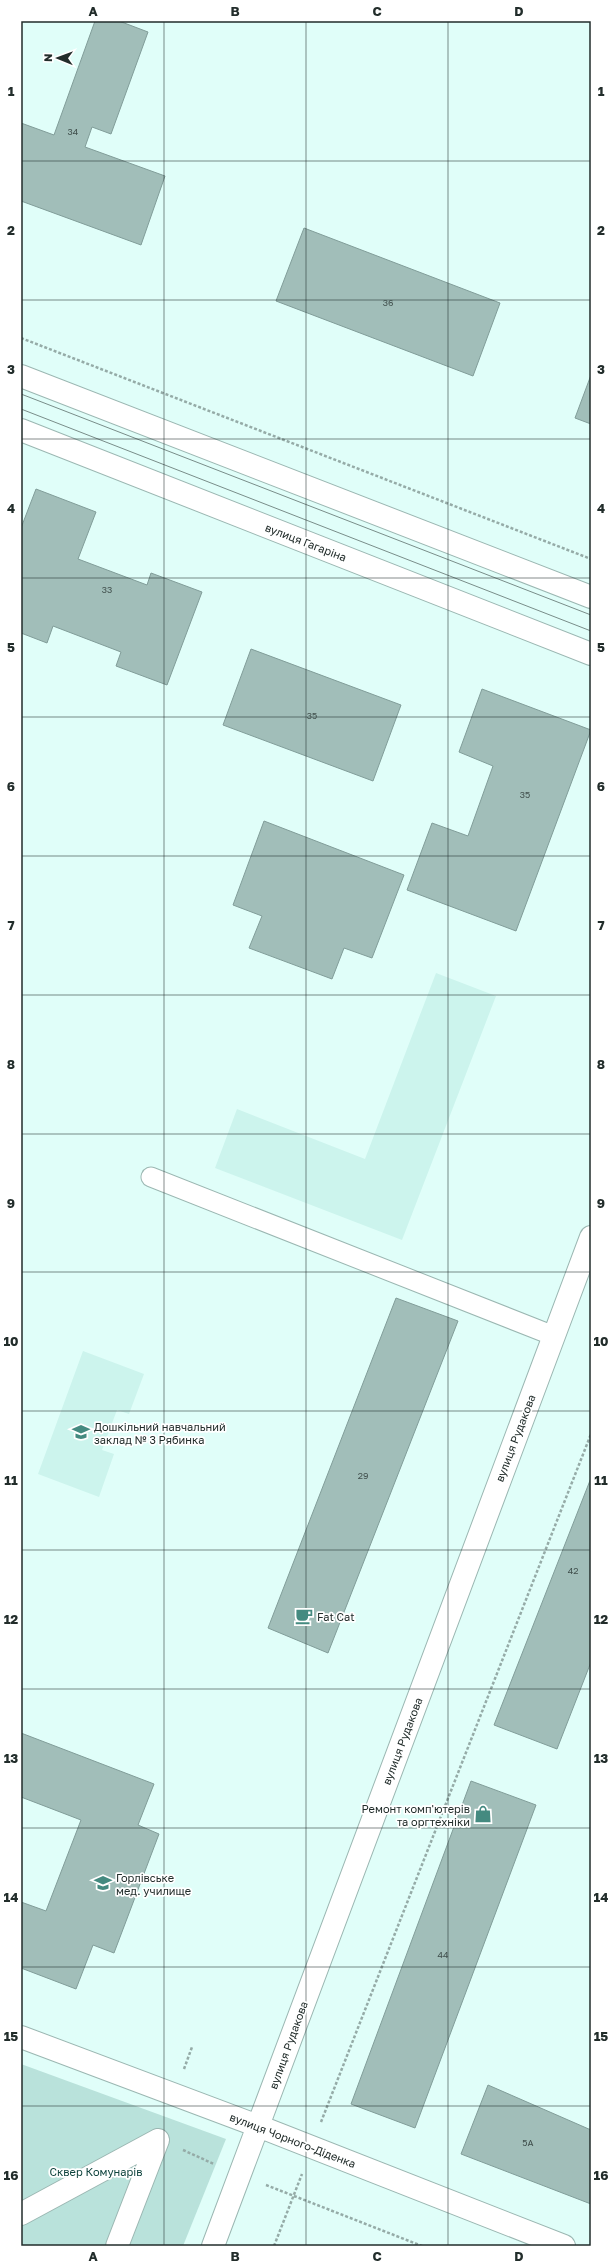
<svg xmlns="http://www.w3.org/2000/svg" width="612" height="2267" viewBox="0 0 612 2267" font-family="'Golos Text',sans-serif">
<style>
.built{fill:#ccf4ed}
.green{fill:#b9e2db}
.building{fill:#a1beb9;stroke:#819d99}
.lines{fill:none;stroke-linecap:round;stroke-linejoin:round}
.service-casing{stroke:#9bb7b2;stroke-width:21}
.pedestrian-casing{stroke:#9bb7b2;stroke-width:24}
.minor-casing{stroke:#9bb7b2;stroke-width:24}
.path{stroke:#95aba7;stroke-width:2.5;stroke-dasharray:3 2;stroke-linecap:butt}
.service{stroke:#fff;stroke-width:19}
.pedestrian{stroke:#fff;stroke-width:22}
.minor{stroke:#fff;stroke-width:22}
.tram{stroke:#798d89;stroke-width:1}
.grid{fill:none;stroke:#222d2b;stroke-width:1;stroke-opacity:0.55}
.labels{text-anchor:middle;dominant-baseline:central;stroke-width:3.5;stroke-linejoin:round;paint-order:stroke}
.number-label{font-size:9px;fill:#42514e}
.street-label{font-size:11px;fill:#222d2b;stroke:#fff}
.poi-label{font-size:11px;fill:#222d2b;stroke:#fff;text-anchor:start}
.park-label{font-size:11px;fill:#10443e;stroke:#fff}
.neatline{fill:none;stroke:#222d2b;stroke-width:1.5}
.grid-label{font-size:13px;text-anchor:middle;font-weight:bold;fill:#222d2b}
</style>
<rect width="100%" height="100%" fill="#e0fef9"/>
<path class="built" d="M436,973L496,996L402,1240L215,1168L237,1109L365,1159Z
M83,1351L144,1374L129,1414L117,1410L102,1450L114,1454L99,1497L38,1474Z"/>
<path class="green" d="M21,2064L226,2139L183,2246H21Z"/>
<path class="building" d="M95,21H119L148,32L111,134L92,127L85,147L165,176L141,245L21,201V123L54,135Z
M304,228L500,303L473,376L276,301Z
M591,375V424L575,418Z
M36,489L96,512L78,559L147,585L151,573L202,592L167,685L116,666L121,652L53,626L47,643L21,633V528Z
M251,649L401,705L373,781L223,725Z
M482,689L591,730L516,931L407,890L432,823L468,836L493,766L459,752Z
M264,821L404,875L372,958L344,948L332,979L249,948L262,916L233,905Z
M396,1298L458,1321L328,1653L268,1628Z
M591,1478V1662L557,1749L494,1725Z
M21,1733L154,1784L138,1825L159,1834L114,1953L93,1945L76,1989L21,1968V1902L46,1911L81,1820L21,1797Z
M471,1781L536,1805L415,2128L351,2104Z
M488,2085L591,2130V2204L461,2154Z"/>
<g class="lines">
<g class="service-casing">
<path id="service" d="M151,1177L554,1336"/>
</g>
<g class="pedestrian-casing">
<path id="pedestrian" d="M21,2214L158,2140
M117,2246L158,2140"/>
</g>
<g class="minor-casing">
<path id="minor" d="M21,376L591,597
M21,430L591,654
M21,2037L258,2126L564,2246
M213,2246L591,1237"/>
</g>
<path class="path" d="M21,338L591,559
M184,2069L192,2047
M321,2122L591,1434
M183,2150L214,2164
M266,2185L422,2246
M274,2246L302,2174"/>
<use href="#service" class="service"/>
<use href="#pedestrian" class="pedestrian"/>
<use href="#minor" class="minor"/>
<path class="tram" d="M21,394L591,615
M21,409L591,631"/>
</g>
<path class="grid" d="M164,21V2246M306,21V2246M448,21V2246M21,161H591M21,300H591M21,439H591M21,578H591M21,717H591M21,856H591M21,995H591M21,1134H591M21,1272H591M21,1411H591M21,1550H591M21,1689H591M21,1828H591M21,1967H591M21,2106H591"/>
<defs>
<g id="school-bare" transform="scale(1.38)"><path d="M0-5L7-2L0 1L-7-2ZM-4 1L0 2.5L4 1V4Q0 6-4 4Z" fill="#448a80" stroke="#fff" stroke-width="2.5" paint-order="stroke"/></g>
<g id="cafe-bare" transform="scale(1.38)"><path d="M-5.5-4.5H6V0H3Q3 3.5 0 3.5H-2.5Q-5.5 3.5-5.5 0ZM3-3.2v2h1.7v-2ZM-6 4.5H4V6H-6Z" fill="#448a80" stroke="#fff" stroke-width="2.5" paint-order="stroke"/></g>
<g id="shop-bare" transform="scale(1.38)"><path d="M-5-2.5h2.3a2.7 3.5 0 0 1 5.4 0H5L5.5 6h-11ZM-1.5-2.5h3a1.5 2.3 0 0 0-3 0Z" fill="#448a80" stroke="#fff" stroke-width="2.5" paint-order="stroke"/></g>
<g id="university-bare" transform="scale(1.38)"><path d="M0-5L7-2L0 1L-7-2ZM-4 1L0 2.5L4 1V4Q0 6-4 4Z" fill="#448a80" stroke="#fff" stroke-width="2.5" paint-order="stroke"/></g>
</defs>
<g fill-rule="evenodd">
<use href="#school-bare" x="81" y="1432"/>
<use href="#cafe-bare" x="304" y="1616"/>
<use href="#shop-bare" x="483" y="1814"/>
<use href="#university-bare" x="103" y="1883"/>
</g>
<g class="labels">
<g class="number-label">
<text x="73" y="131">34</text>
<text x="388" y="302">36</text>
<text x="107" y="589">33</text>
<text x="312" y="715">35</text>
<text x="525" y="794">35</text>
<text x="363" y="1475">29</text>
<text x="573" y="1570">42</text>
<text x="443" y="1954">44</text>
<text x="528" y="2142">5А</text>
</g>
<g class="street-label">
<text transform="translate(306 542) rotate(21)">вулиця Гагаріна</text>
<text transform="translate(515 1438) rotate(-69)">вулиця Рудакова</text>
<text transform="translate(402 1741) rotate(-69)">вулиця Рудакова</text>
<text transform="translate(288 2045) rotate(-70)">вулиця Рудакова</text>
<text transform="translate(293 2140) rotate(21)">вулиця Чорного-Діденка</text>
</g>
<g class="poi-label">
<text x="94" y="1426">Дошкільний навчальний<tspan x="94" dy="13">заклад № 3 Рябинка</tspan></text>
<text x="317" y="1616">Fat Cat</text>
<text x="470" y="1808" text-anchor="end">Ремонт комп'ютерів<tspan x="470" dy="13">та оргтехніки</tspan></text>
<text x="116" y="1877">Горлівське<tspan x="116" dy="13">мед. училище</tspan></text>
</g>
<g class="park-label">
<text x="96" y="2171">Сквер Комунарів</text>
</g>
</g>
<rect width="612" height="2267" fill="none" stroke="#ffffff" stroke-width="44"/>
<g transform="translate(58 58) rotate(271)" stroke="#ffffff" stroke-width="3" paint-order="stroke">
<path d="M0-3L7 15L0 10L-7 15Z" fill="#222d2b"/>
<text y="-6" font-size="11" font-weight="bold" text-anchor="middle" fill="#222d2b">N</text>
</g>
<rect x="22" y="22" width="568" height="2223" class="neatline"/>
<g class="grid-label">
<text x="93" y="16">A</text>
<text x="235" y="16">B</text>
<text x="377" y="16">C</text>
<text x="519" y="16">D</text>
<text x="11" y="96">1</text>
<text x="601" y="96">1</text>
<text x="11" y="235">2</text>
<text x="601" y="235">2</text>
<text x="11" y="374">3</text>
<text x="601" y="374">3</text>
<text x="11" y="513">4</text>
<text x="601" y="513">4</text>
<text x="11" y="652">5</text>
<text x="601" y="652">5</text>
<text x="11" y="791">6</text>
<text x="601" y="791">6</text>
<text x="11" y="930">7</text>
<text x="601" y="930">7</text>
<text x="11" y="1069">8</text>
<text x="601" y="1069">8</text>
<text x="11" y="1208">9</text>
<text x="601" y="1208">9</text>
<text x="11" y="1346">10</text>
<text x="601" y="1346">10</text>
<text x="11" y="1485">11</text>
<text x="601" y="1485">11</text>
<text x="11" y="1624">12</text>
<text x="601" y="1624">12</text>
<text x="11" y="1763">13</text>
<text x="601" y="1763">13</text>
<text x="11" y="1902">14</text>
<text x="601" y="1902">14</text>
<text x="11" y="2041">15</text>
<text x="601" y="2041">15</text>
<text x="11" y="2180">16</text>
<text x="601" y="2180">16</text>
<text x="93" y="2261">A</text>
<text x="235" y="2261">B</text>
<text x="377" y="2261">C</text>
<text x="519" y="2261">D</text>
</g>
</svg>
